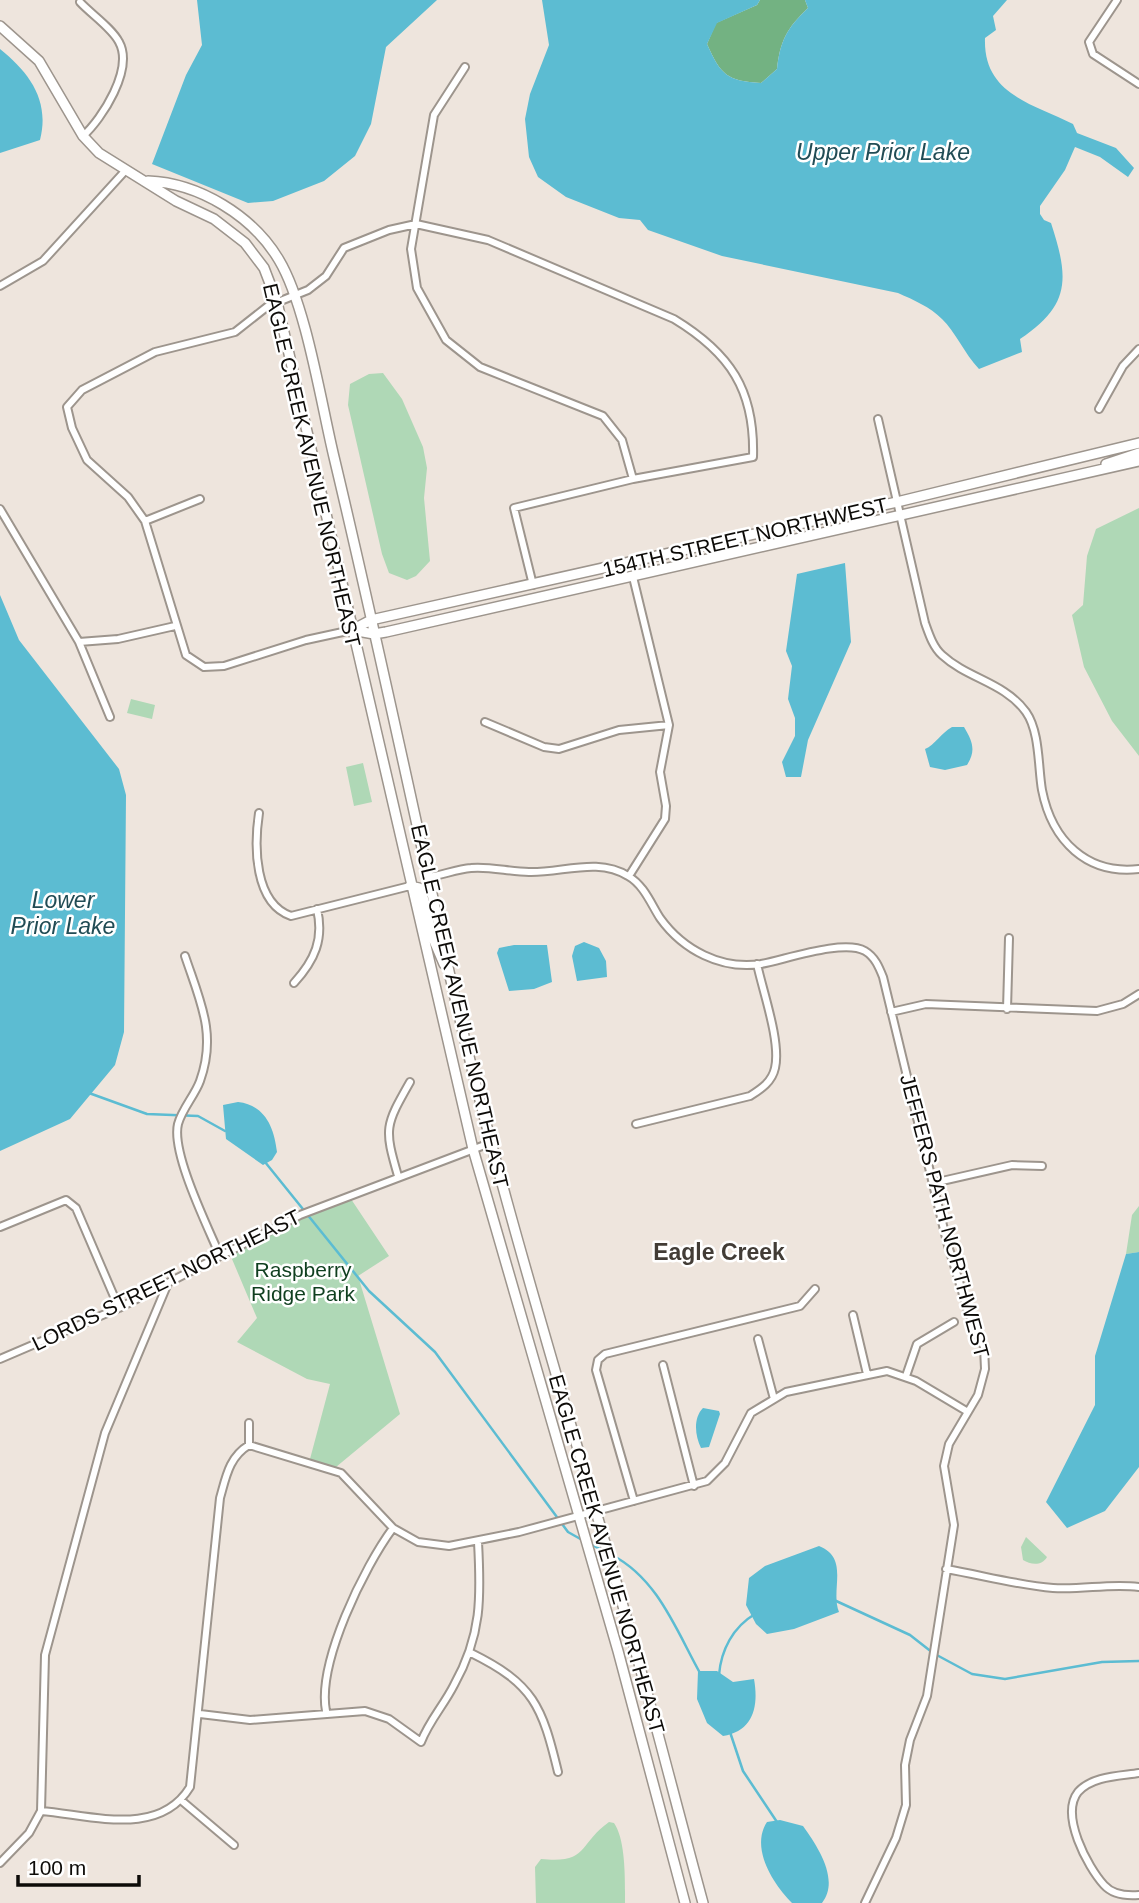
<svg xmlns="http://www.w3.org/2000/svg" width="1139" height="1903" viewBox="0 0 1139 1903" font-family="Arial,sans-serif">
<style>
.green{fill:#afd8b6}
.forest{fill:#73b282}
.water{fill:#5cbcd2}
.lines{fill:none;stroke-linecap:round;stroke-linejoin:round}
.stream{stroke:#5cbcd2;stroke-width:2.5}
.street-casing{stroke:#9d958d;stroke-width:10}
.secondary-casing{stroke:#9d958d;stroke-width:12}
.street{stroke:#fff;stroke-width:6}
.secondary{stroke:#fff;stroke-width:9}
.labels{text-anchor:middle;dominant-baseline:central;stroke-width:5;stroke-linejoin:round;paint-order:stroke}
.street-label{font-size:21px;fill:#0d0b08;stroke:#fff}
.park-label{font-size:21px;fill:#0f3f1f;stroke:#fff}
.water-label{font-size:23px;font-style:italic;fill:#214c55;stroke:#fff}
.neighbourhood-label{font-size:23px;font-weight:bold;fill:#423c36;stroke:#fff}
</style>
<rect width="100%" height="100%" fill="#eee5dd"/>
<path class="green" d="M383,373L402,399L423,447L427,468L424,498L430,561L416,576L407,580L389,573L382,554L348,405L350,384L369,374Z
M1139,508V756L1112,721L1084,667L1072,615L1083,605L1087,556L1096,529Z
M131,699L155,705L152,719L127,713Z
M363,763L372,802L354,806L346,767Z
M349,1196L389,1256L358,1276L400,1414L336,1467L310,1459L330,1384L307,1379L237,1342L257,1318L229,1252Z
M1139,1206V1252L1126,1254L1132,1215Z
M1026,1537L1047,1557C1042,1566 1031,1565 1023,1560L1021,1547Z
M609,1822L614,1823C626,1840 625,1881 625,1903H536L535,1867L541,1859C589,1864 578,1844 609,1822Z"/>
<path class="forest" d="M760,0H805L808,8C787,28 780,41 777,69L761,83C727,81 721,75 707,44L716,23L757,5Z"/>
<path class="water" d="M197,0H437L386,47L371,124L355,156L324,181L273,201L248,203L152,164L186,75L202,45Z
M542,0H760L757,5L717,23L707,44C721,75 727,81 761,83L777,69C780,41 787,28 808,8L805,0H1007L993,16L996,30L985,38C983,94 1031,103 1073,124L1077,133L1116,148L1134,168L1128,177L1100,157L1075,147L1065,170L1040,206V214L1044,220L1051,223C1069,278 1071,305 1020,339L1022,352L979,369C964,353 955,331 942,319C930,307 914,300 898,293L722,256L648,230L640,220L619,218L566,197L538,177L529,157L525,119L530,94L549,45Z
M0,49C30,73 50,101 40,140L0,153Z
M845,563L851,642L808,740L801,777H786L782,762L795,736V718L788,699L792,666L786,651L797,574Z
M0,595L19,640L119,769L126,795L124,1032L115,1065L70,1119L0,1151Z
M952,727H964C973,742 976,751 967,765L945,770L930,767L925,749C935,745 941,733 952,727Z
M584,942L599,948L606,961L607,977L577,981L572,956L575,946Z
M514,945H547L552,982L534,989L509,991L497,953L499,948Z
M238,1102C265,1105 274,1127 277,1152L272,1160L263,1165L226,1139L223,1105Z
M1139,1252V1467L1105,1511L1067,1528L1046,1502L1095,1405V1356L1126,1254Z
M703,1408L719,1411L720,1414L709,1447L701,1448C695,1436 693,1418 703,1408Z
M819,1546C850,1558 830,1590 839,1612L794,1629L767,1634L756,1624L746,1605L749,1578L765,1566Z
M698,1671H717L733,1682L754,1679C759,1707 753,1731 723,1736L707,1723L697,1699Z
M780,1820L803,1826C818,1847 840,1880 822,1903H792C773,1884 750,1848 767,1822Z"/>
<g class="lines">
<path class="stream" d="M89,1093L147,1114L198,1116L225,1131
M265,1162L369,1291L435,1352L568,1532L584,1541
M590,1544L606,1552
M612,1555C658,1579 676,1630 700,1673
M834,1600L910,1635L933,1653L972,1674L1005,1679L1102,1662L1139,1661
M719,1675C721,1650 733,1627 755,1614
M730,1732L743,1771L777,1822"/>
<g class="street-casing">
<path id="street" d="M1117,0L1089,42L1093,54L1139,84
M80,2C91,14 112,28 119,42C134,69 102,119 83,136
M465,67L434,115L411,249L417,288L446,340L480,367L603,416L622,440L633,479
M0,286L43,261L125,171
M1099,409L1123,366L1139,349
M878,419L925,623C929,634 933,647 942,655C968,679 1004,682 1026,712C1040,732 1038,767 1042,790C1052,841 1087,875 1139,869
M0,509L79,642L110,717
M145,521L200,499
M352,630L306,640L224,666L204,667L186,655L145,521L128,497L87,460L72,428L67,407L82,390L155,352L235,332L268,306L308,290L326,276L344,248L389,230L416,224L488,240L674,319C730,353 755,390 753,457L633,479L514,508L533,585
M79,642L118,639L175,626
M485,722L544,747L559,749L619,730L669,725
M259,813C254,846 254,903 291,916L410,886
M629,876L665,819L666,806L660,772L669,725L633,577
M429,877C443,875 457,869 471,868C489,866 510,872 529,872C562,873 598,857 628,876C644,885 651,904 660,918C683,950 721,970 761,964C787,959 844,939 865,951C875,957 879,967 883,977L947,1242L968,1311L984,1347L985,1369L978,1395L949,1444L944,1466L954,1525L927,1696L910,1740L905,1765L906,1805L896,1838L865,1903
M185,956C200,1001 217,1034 200,1081C195,1095 182,1109 178,1124C171,1153 208,1227 220,1256
M294,983C315,960 324,939 317,909
M1007,1009L1009,938
M891,1012L926,1004L1097,1011L1123,1004L1139,994
M636,1124L750,1096C761,1089 772,1082 775,1068C781,1042 763,992 757,964
M398,1176C384,1128 385,1126 410,1082
M933,1183L1012,1165L1042,1166
M0,1227L66,1200L76,1208L119,1308
M853,1315L867,1374
M758,1339L774,1399
M0,1359L119,1308L300,1215L490,1143
M663,1365L694,1486
M906,1376L917,1344L954,1322
M249,1445L341,1473L393,1528L418,1542L449,1546L519,1532L707,1481L725,1463L751,1413L786,1392L887,1371L916,1381L968,1412
M634,1501L596,1370L598,1360L605,1354L800,1306L815,1289
M946,1569C981,1575 1017,1585 1053,1588C1083,1590 1110,1583 1139,1587
M471,1653C534,1684 542,1706 558,1772
M326,1711C317,1663 364,1567 393,1528
M200,1714L250,1720L365,1711L389,1719L421,1742C429,1721 444,1705 454,1685C482,1635 481,1597 478,1542
M1139,1773C1120,1776 1092,1776 1078,1792C1060,1815 1087,1866 1104,1885C1113,1895 1127,1896 1139,1895
M182,1801L234,1845
M41,1811C91,1815 159,1838 190,1787L220,1498C226,1477 229,1457 249,1445V1423
M0,1863L29,1833L41,1811L45,1655L105,1433L168,1283"/>
</g>
<g class="secondary-casing">
<path id="secondary" d="M0,26L39,61L83,136L99,153L176,201L214,219L245,243L264,268L277,302L473,1149L618,1651L685,1903
M148,181C199,183 253,216 279,260C306,305 321,403 334,457C375,629 412,803 450,976C498,1189 564,1396 623,1606C651,1704 676,1804 703,1903
M1106,464L1139,453
M352,630L371,620L897,502L1139,443
M352,630L374,634L386,632L1139,461
M410,886L419,888L422,892L432,936L444,964"/>
</g>
<use href="#street" class="street"/>
<use href="#secondary" class="secondary"/>
</g>
<g class="labels">
<g class="street-label">
<text transform="translate(312 465) rotate(77)">EAGLE CREEK AVENUE NORTHEAST</text>
<text transform="translate(745 537) rotate(-13)">154TH STREET NORTHWEST</text>
<text transform="translate(460 1006) rotate(77)">EAGLE CREEK AVENUE NORTHEAST</text>
<text transform="translate(945 1216) rotate(75)">JEFFERS PATH NORTHWEST</text>
<text transform="translate(166 1280) rotate(-26)">LORDS STREET NORTHEAST</text>
<text transform="translate(607 1554) rotate(74)">EAGLE CREEK AVENUE NORTHEAST</text>
</g>
<g class="park-label">
<text x="303" y="1269">Raspberry<tspan x="303" dy="24">Ridge Park</tspan></text>
</g>
<g class="water-label">
<text x="883" y="152">Upper Prior Lake</text>
<text x="63" y="900">Lower<tspan x="63" dy="26">Prior Lake</tspan></text>
</g>
<g class="neighbourhood-label">
<text x="719" y="1252">Eagle Creek</text>
</g>
</g>
<path d="M18 1875v10h121v-10" fill="none" stroke="#0d0b08" stroke-width="3.5"/>
<text x="28" y="1875" font-size="21" fill="#0d0b08" stroke="#ffffff" stroke-width="5" paint-order="stroke">100 m</text>
</svg>
